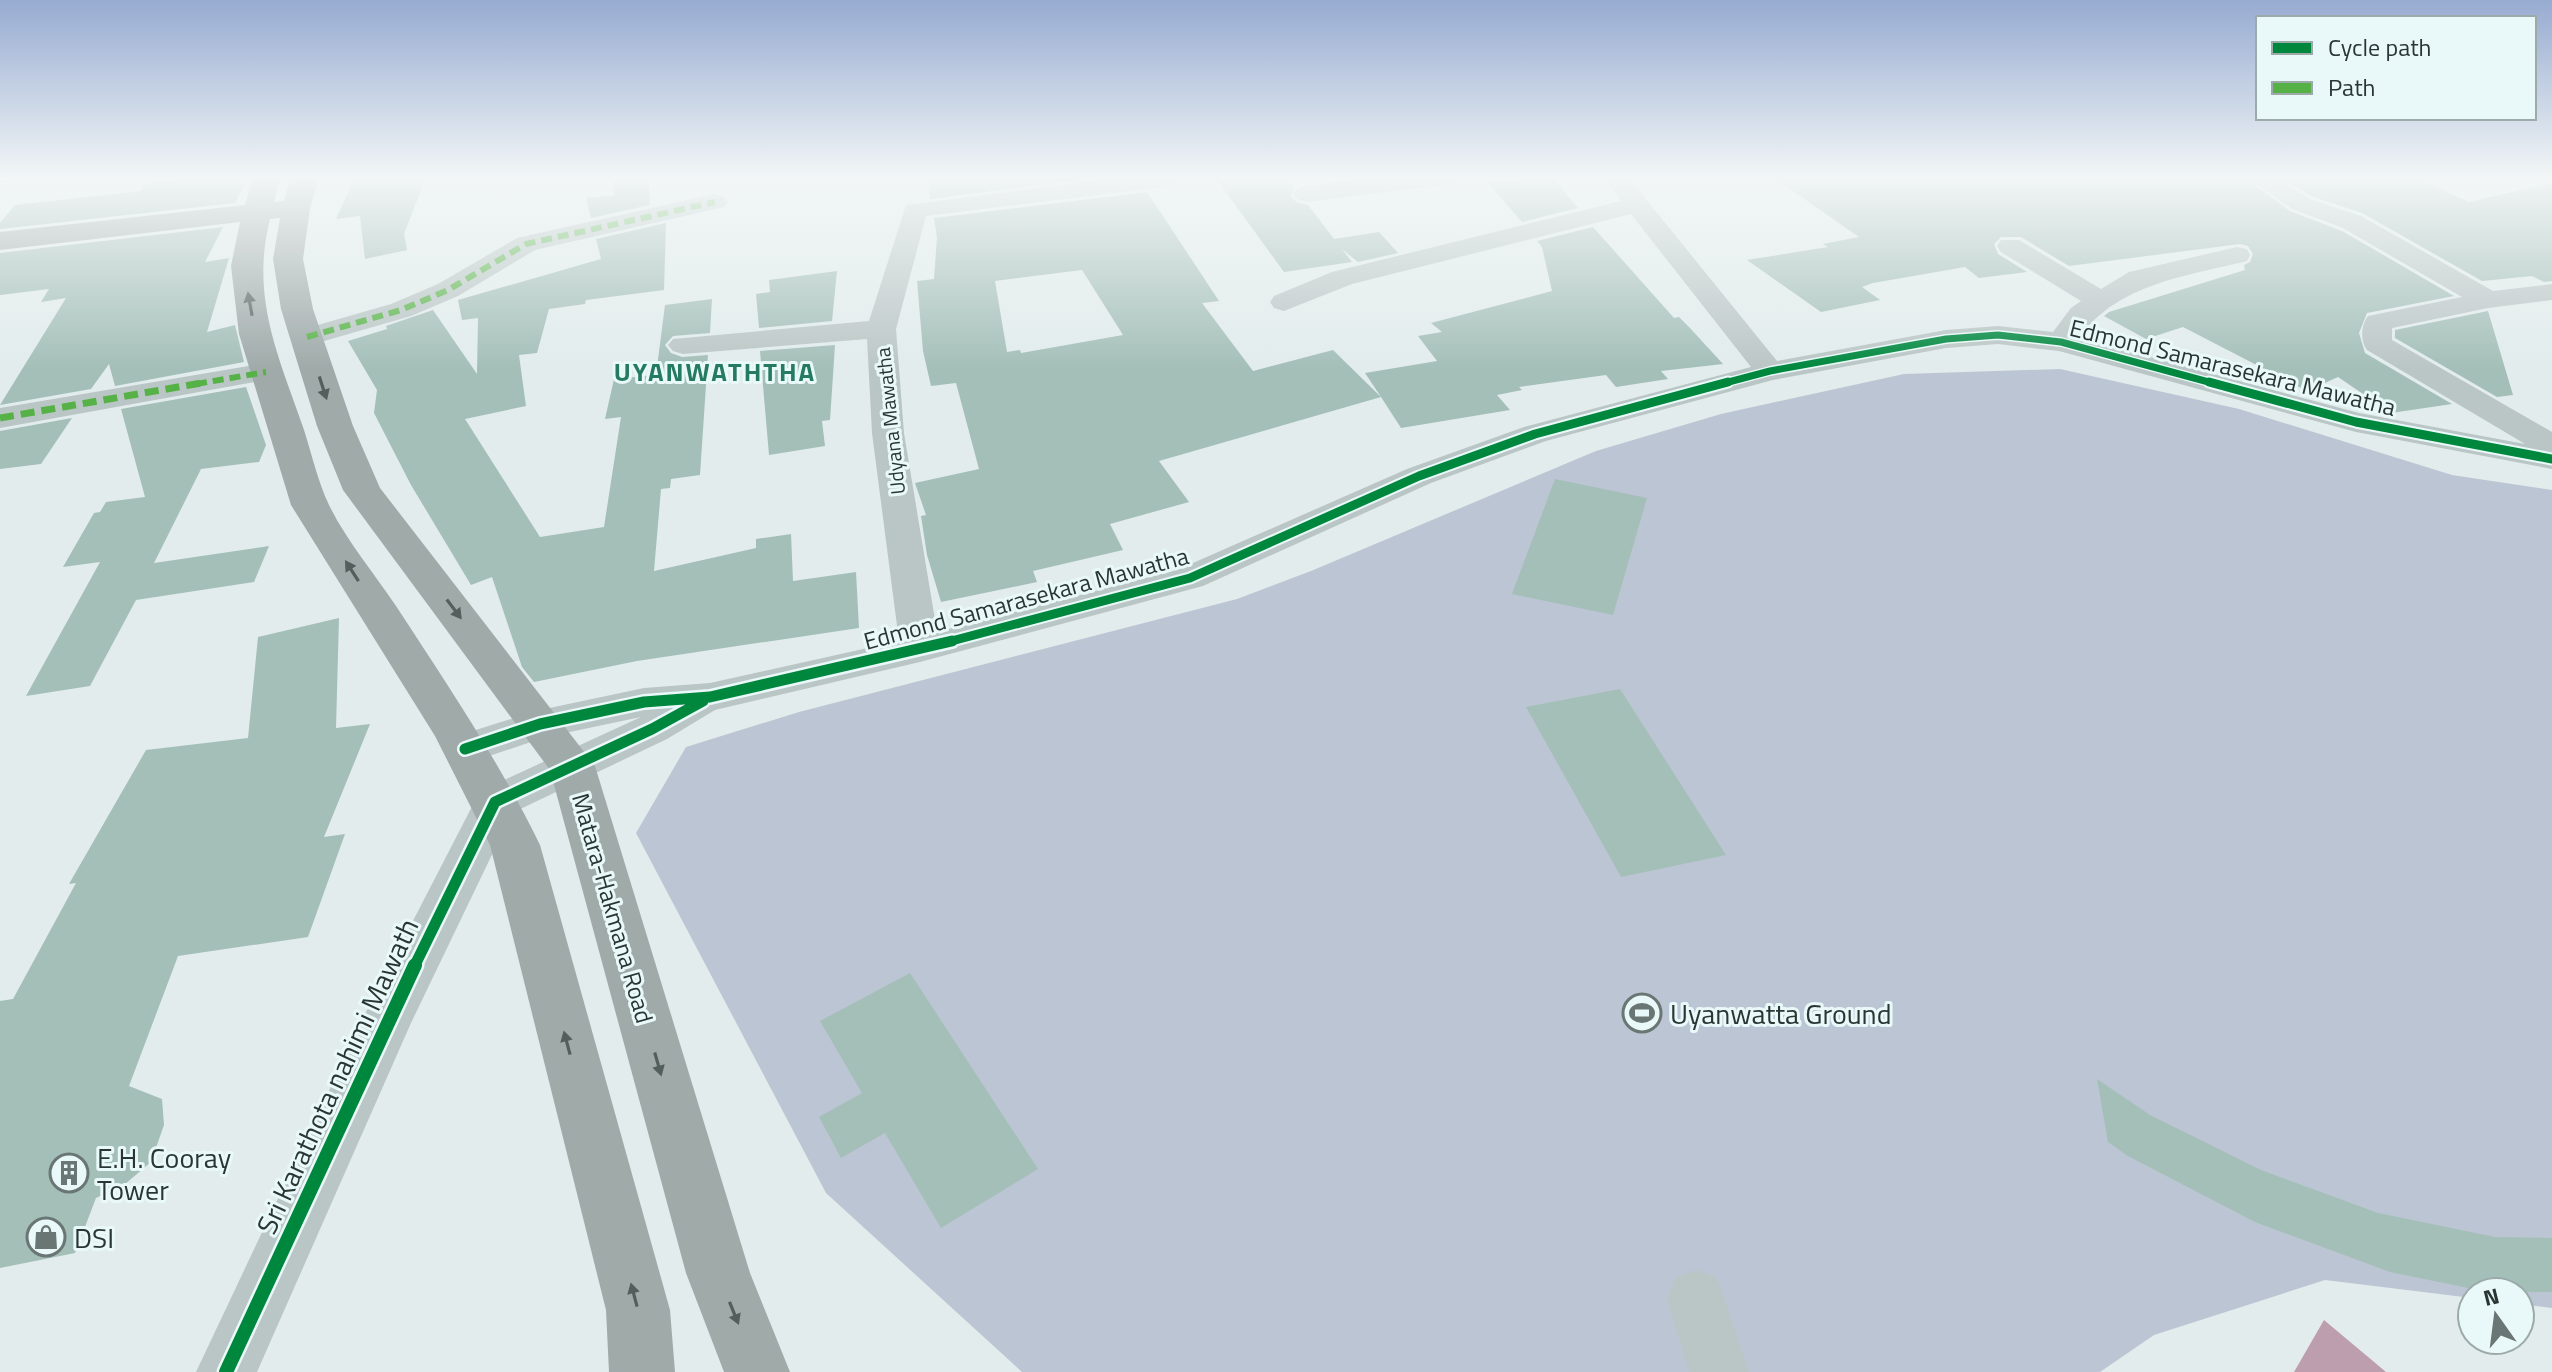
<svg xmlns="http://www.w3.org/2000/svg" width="2552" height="1372" viewBox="0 0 2552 1372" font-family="'Titillium Web',sans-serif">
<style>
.green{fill:#bcc5d3}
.water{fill:#bd9eaf}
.building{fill:#a4bfb8;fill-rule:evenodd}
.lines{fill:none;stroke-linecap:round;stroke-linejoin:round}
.minor{fill:#bac6c5;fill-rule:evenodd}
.primary{fill:#9faaa9;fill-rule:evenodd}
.rail-casing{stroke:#a5adac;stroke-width:6}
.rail{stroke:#e9f9f9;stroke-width:4;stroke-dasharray:12;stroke-linecap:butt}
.quiet-far1{stroke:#56b246;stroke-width:6;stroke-dasharray:11 6;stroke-linecap:butt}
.quiet{stroke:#56b246;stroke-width:7;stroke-dasharray:14 7;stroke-linecap:butt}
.cycleway-far3-casing{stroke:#e9f9f9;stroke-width:10}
.cycleway-far2-casing{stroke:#e9f9f9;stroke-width:13}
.cycleway-far1-casing{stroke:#e9f9f9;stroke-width:16}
.cycleway-casing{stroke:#e9f9f9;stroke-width:19}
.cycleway-far3{stroke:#00873e;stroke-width:7}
.cycleway-far2{stroke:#00873e;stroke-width:9}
.cycleway-far1{stroke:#00873e;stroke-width:11}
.cycleway{stroke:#00873e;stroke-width:14}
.oneway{fill:#525f5c}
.labels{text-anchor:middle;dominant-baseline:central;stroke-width:6;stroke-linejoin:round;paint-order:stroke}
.far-street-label{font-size:20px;fill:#293633;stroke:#e9f9f9}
.street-label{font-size:24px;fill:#293633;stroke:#e9f9f9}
.far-district-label{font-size:26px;font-weight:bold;letter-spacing:2px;fill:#257b61;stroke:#e9f9f9}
.near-poi-label{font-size:28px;fill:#293633;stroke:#e9f9f9;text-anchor:start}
.near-street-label{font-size:28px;fill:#293633;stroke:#e9f9f9}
</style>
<rect width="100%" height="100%" fill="#e2ecec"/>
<path class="green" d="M2060,369L2239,409L2452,475L2552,490V1308L2520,1304V1292H2472V1298L2325,1280L2154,1335L2100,1372H1022L826,1193L636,833L686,747L799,712L1237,599L1311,571L1596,451L1721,414L1904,374Z"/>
<path class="water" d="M2324,1320L2386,1372H2294Z"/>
<path class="building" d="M206,177H242L237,185L245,184L235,203L0,229V223L15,205L140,191L144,184Z
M355,177H426L404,234L407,250L365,259L360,216L336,219Z
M648,177L650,205L591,218L586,198L614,195L613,181Z
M927,177H1102L930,199Z
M1215,177H1286L1294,188L1291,196L1296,202L1308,205L1334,239L1379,232L1398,253L1358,262L1342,249L1352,262L1284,272Z
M1552,177L1578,208L1522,222L1488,183Z
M1773,177H2243L2290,211L2342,231L2454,296L2367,313L2359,333L2365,353L2452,404L2391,413L2338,377L2307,391L2183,327L2146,339L2104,316L2109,312L2245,270L2244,265L2250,262L2253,254L2248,246L2240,244L2069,266L2021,237H2001L1994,244L1998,254L2027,272L1979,278L1965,267L1873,283L1862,287L1880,300L1821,312L1747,260L1828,247L1823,244L1859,237Z
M2281,177H2414L2469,202L2552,183V281L2544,282L2532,276L2482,281L2362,213L2311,196Z
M1147,192L1219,301L1202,303L1253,371L1333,350L1381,397L1365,373L1437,361L1418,336L1442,332L1431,323L1552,291L1542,247L1537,241L1593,227L1674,318L1679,317L1690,328L1723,364L1661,371L1668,379L1616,387L1606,375L1519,387L1522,390L1497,395L1510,410L1401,428L1381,397L1159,461L1189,502L1110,524L1123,550L1033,571L1037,582L941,602L927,555L921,516L926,515L915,483L979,469L956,383L931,386L923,351L917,281L934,279L937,238L934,218ZM1082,270L1123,335L1021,353L1020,350L1007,352L995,281Z
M666,223L664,290L586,300L585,304L549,309L537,353L519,355L526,406L465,419L540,537L604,527L621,417L605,419L614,379L656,375L665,305L712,299L710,333L673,336L665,345L671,353L682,357L708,355L700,475L671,479L670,488L661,489L654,571L756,548V539L791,534L793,581L856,572L859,628L637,661L534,682L522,667L492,577L471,585L411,485L374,413L377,390L348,341L387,329L386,326L433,310L477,374L478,318L462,320L458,300L601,259L596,239Z
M223,227L205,262L229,258L207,332L235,325L244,362L115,386L109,364L91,389L0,405L66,298L41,302L49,289L0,295V253Z
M837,271L832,321L759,328L756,294L770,292L769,280Z
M2488,311L2513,395L2497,397L2395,338V330Z
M835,345L830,420L822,421L825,446L769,455L760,351Z
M246,387L266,445L259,462L201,469L154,563L269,546L254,582L136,600L90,686L26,696L100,562L63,567L94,513L100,512L106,502L145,497L121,409Z
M72,418L41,464L0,469V431Z
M1555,479L1647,498L1613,615L1512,594Z
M339,618L336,728L370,724L324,837L345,834L308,937L178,956L129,1086L162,1099L164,1125L151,1162L124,1185L96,1198L75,1253L0,1268V1001L13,999L76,883L69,884L146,750L248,738L258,637Z
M1620,689L1726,855L1621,877L1526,707Z
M910,973L1038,1169L941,1228L885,1133L841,1158L819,1117L862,1093L820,1021Z
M2097,1079L2150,1115L2261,1170L2378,1213L2495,1237L2552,1238V1292H2488L2390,1272L2255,1222L2128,1156L2108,1142Z"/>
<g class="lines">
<path class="minor" d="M1126,177H1177L1172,185L1163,187L926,216L896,329L904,433L937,632L1177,570L1407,469L1524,427L1751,367L1631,214L1352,284L1284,311L1274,308L1270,302L1274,296L1332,272L1621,201L1603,177H1628L1777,361L1946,330L1998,326L2053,332L2071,308L2081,301L2001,252L1997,246L2001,240H2019L2101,289L2129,272L2237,247L2247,249L2250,255L2247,261C2186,276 2117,284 2079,338L2359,413L2525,444L2367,350C2360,341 2361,325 2368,316L2462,297L2343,228L2292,209L2246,177H2275L2310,199L2361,216L2493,291L2552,284V300L2488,308L2392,328V340L2552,432V469L2356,432L2059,351L1998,344L1946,348L1773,380L1546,441L1431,483L1203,586L920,662L715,710L667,739L512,813L411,1023L257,1372H196L368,1008L480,791L641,717L546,737L465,764L450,760L444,749L450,738L540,710L644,688L710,683L899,641L872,433L867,339L683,354L673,351L668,345L673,339L869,321L906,205Z
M1386,177H1461L1458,182L1449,184L1306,202L1297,199L1293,194L1297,189L1306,186Z
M715,194L724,197L728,202L724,207L535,250L458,296L411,316L307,346L297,343L292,337L297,331L391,304L438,284L517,238Z
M266,363L277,366L281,372L277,378L0,428V408Z
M1696,1270L1717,1278L1749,1372H1689L1667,1299L1675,1278Z"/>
<path class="primary" d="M253,177H281L274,202L284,201L291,177H319L310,208L303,259L313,309L353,426L380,488L595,766L750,1273L790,1372H724L686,1273L550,770L343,490L317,426L281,309L273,259L280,218L270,219C250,298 279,357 304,430C312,455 318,482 329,505C346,540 374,573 396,606C447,684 499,761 540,845L670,1310L675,1372H609L606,1310L490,845L435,736L291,505L239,334L231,266L240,222L0,250V232L245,205Z"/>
<g class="rail-casing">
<path id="rail" d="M0,179L16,177"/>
</g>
<use href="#rail" class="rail"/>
<path class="quiet-far1" d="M307,337L401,310L448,290L526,244L715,202
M196,384L266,372"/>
<path class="quiet" d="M0,418L207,382"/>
<g class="cycleway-far3-casing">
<path id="cycleway-far3" d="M1721,384L1770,371L1946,339L1998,335L2061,342L2216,384"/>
</g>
<g class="cycleway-far2-casing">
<path id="cycleway-far2" d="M2209,382L2356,422L2552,459
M944,643L1190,578L1419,476L1535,434L1728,382"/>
</g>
<g class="cycleway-far1-casing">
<path id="cycleway-far1" d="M465,749L540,724L644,702L710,697L952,641
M414,967L495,802L652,729L703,701"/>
</g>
<g class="cycleway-casing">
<path id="cycleway" d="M226,1372L415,965"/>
</g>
<use href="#cycleway-far3" class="cycleway-far3"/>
<use href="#cycleway-far2" class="cycleway-far2"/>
<use href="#cycleway-far1" class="cycleway-far1"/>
<use href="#cycleway" class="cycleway"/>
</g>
<defs><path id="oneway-solid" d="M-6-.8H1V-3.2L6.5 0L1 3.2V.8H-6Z" transform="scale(2)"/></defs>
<g class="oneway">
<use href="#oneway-solid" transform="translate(250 304) rotate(-100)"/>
<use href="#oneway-solid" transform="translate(323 388) rotate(72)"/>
<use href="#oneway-solid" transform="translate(352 571) rotate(-123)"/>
<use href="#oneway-solid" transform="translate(454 609) rotate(53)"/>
<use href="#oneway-solid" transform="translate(567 1043) rotate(-105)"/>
<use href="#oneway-solid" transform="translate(658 1064) rotate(74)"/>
<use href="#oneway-solid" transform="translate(634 1295) rotate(-105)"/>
<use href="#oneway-solid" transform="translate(734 1313) rotate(68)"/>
</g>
<linearGradient id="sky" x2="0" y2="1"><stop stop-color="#97abd1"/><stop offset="0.48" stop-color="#f2f6f6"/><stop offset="1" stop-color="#f2f6f6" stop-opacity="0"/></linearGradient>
<rect width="2552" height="369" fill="url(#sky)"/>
<defs>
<g id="stadium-ring" transform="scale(2)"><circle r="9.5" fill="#e9f9f9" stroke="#6a7674" stroke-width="1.5"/><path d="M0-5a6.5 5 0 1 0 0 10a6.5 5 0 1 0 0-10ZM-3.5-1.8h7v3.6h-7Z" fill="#6a7674"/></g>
<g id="building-ring" transform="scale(2)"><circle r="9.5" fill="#e9f9f9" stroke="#6a7674" stroke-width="1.5"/><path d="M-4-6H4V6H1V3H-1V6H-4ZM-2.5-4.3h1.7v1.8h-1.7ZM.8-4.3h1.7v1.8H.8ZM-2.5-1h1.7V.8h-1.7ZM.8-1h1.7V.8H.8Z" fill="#6a7674"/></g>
<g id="shop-ring" transform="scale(2)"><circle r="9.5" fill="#e9f9f9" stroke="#6a7674" stroke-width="1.5"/><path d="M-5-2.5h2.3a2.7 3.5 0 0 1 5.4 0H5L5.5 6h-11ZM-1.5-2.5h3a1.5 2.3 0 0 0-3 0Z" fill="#6a7674"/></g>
</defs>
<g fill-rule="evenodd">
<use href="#stadium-ring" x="1642" y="1013"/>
<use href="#building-ring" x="69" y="1173"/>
<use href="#shop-ring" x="46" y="1237"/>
</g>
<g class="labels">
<g class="far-street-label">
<text transform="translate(890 421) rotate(-96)">Udyana Mawatha</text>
</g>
<g class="street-label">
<text transform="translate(2233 367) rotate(14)">Edmond Samarasekara Mawatha</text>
<text transform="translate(1026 598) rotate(-15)">Edmond Samarasekara Mawatha</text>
<text transform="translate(613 908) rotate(74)">Matara-Hakmana Road</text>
</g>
<g class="far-district-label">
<text x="715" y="371">UYANWATHTHA</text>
</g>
<g class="near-poi-label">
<text x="1670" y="1013">Uyanwatta Ground</text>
<text x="97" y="1157">E.H. Cooray<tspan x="97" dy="32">Tower</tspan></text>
<text x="74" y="1237">DSI</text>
</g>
<g class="near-street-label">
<text transform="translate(337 1076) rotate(-65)">Sri Karathota nahimi Mawath</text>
</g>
</g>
<rect x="2256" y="16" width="280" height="104" fill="#e9f9f9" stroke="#9cabaa" stroke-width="2"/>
<rect x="2272" y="42" width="40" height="12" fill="#00873e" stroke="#9cabaa" stroke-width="2"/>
<text x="2328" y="56" font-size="24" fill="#293633">Cycle path</text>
<rect x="2272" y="82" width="40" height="12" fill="#56b246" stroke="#9cabaa" stroke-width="2"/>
<text x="2328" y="96" font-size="24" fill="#293633">Path</text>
<g transform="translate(2496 1316) rotate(346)"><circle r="38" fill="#e9f9f9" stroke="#9cabaa" stroke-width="2"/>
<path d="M0-6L14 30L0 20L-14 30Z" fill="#6a7674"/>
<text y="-12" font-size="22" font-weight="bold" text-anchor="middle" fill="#293633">N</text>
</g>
</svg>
